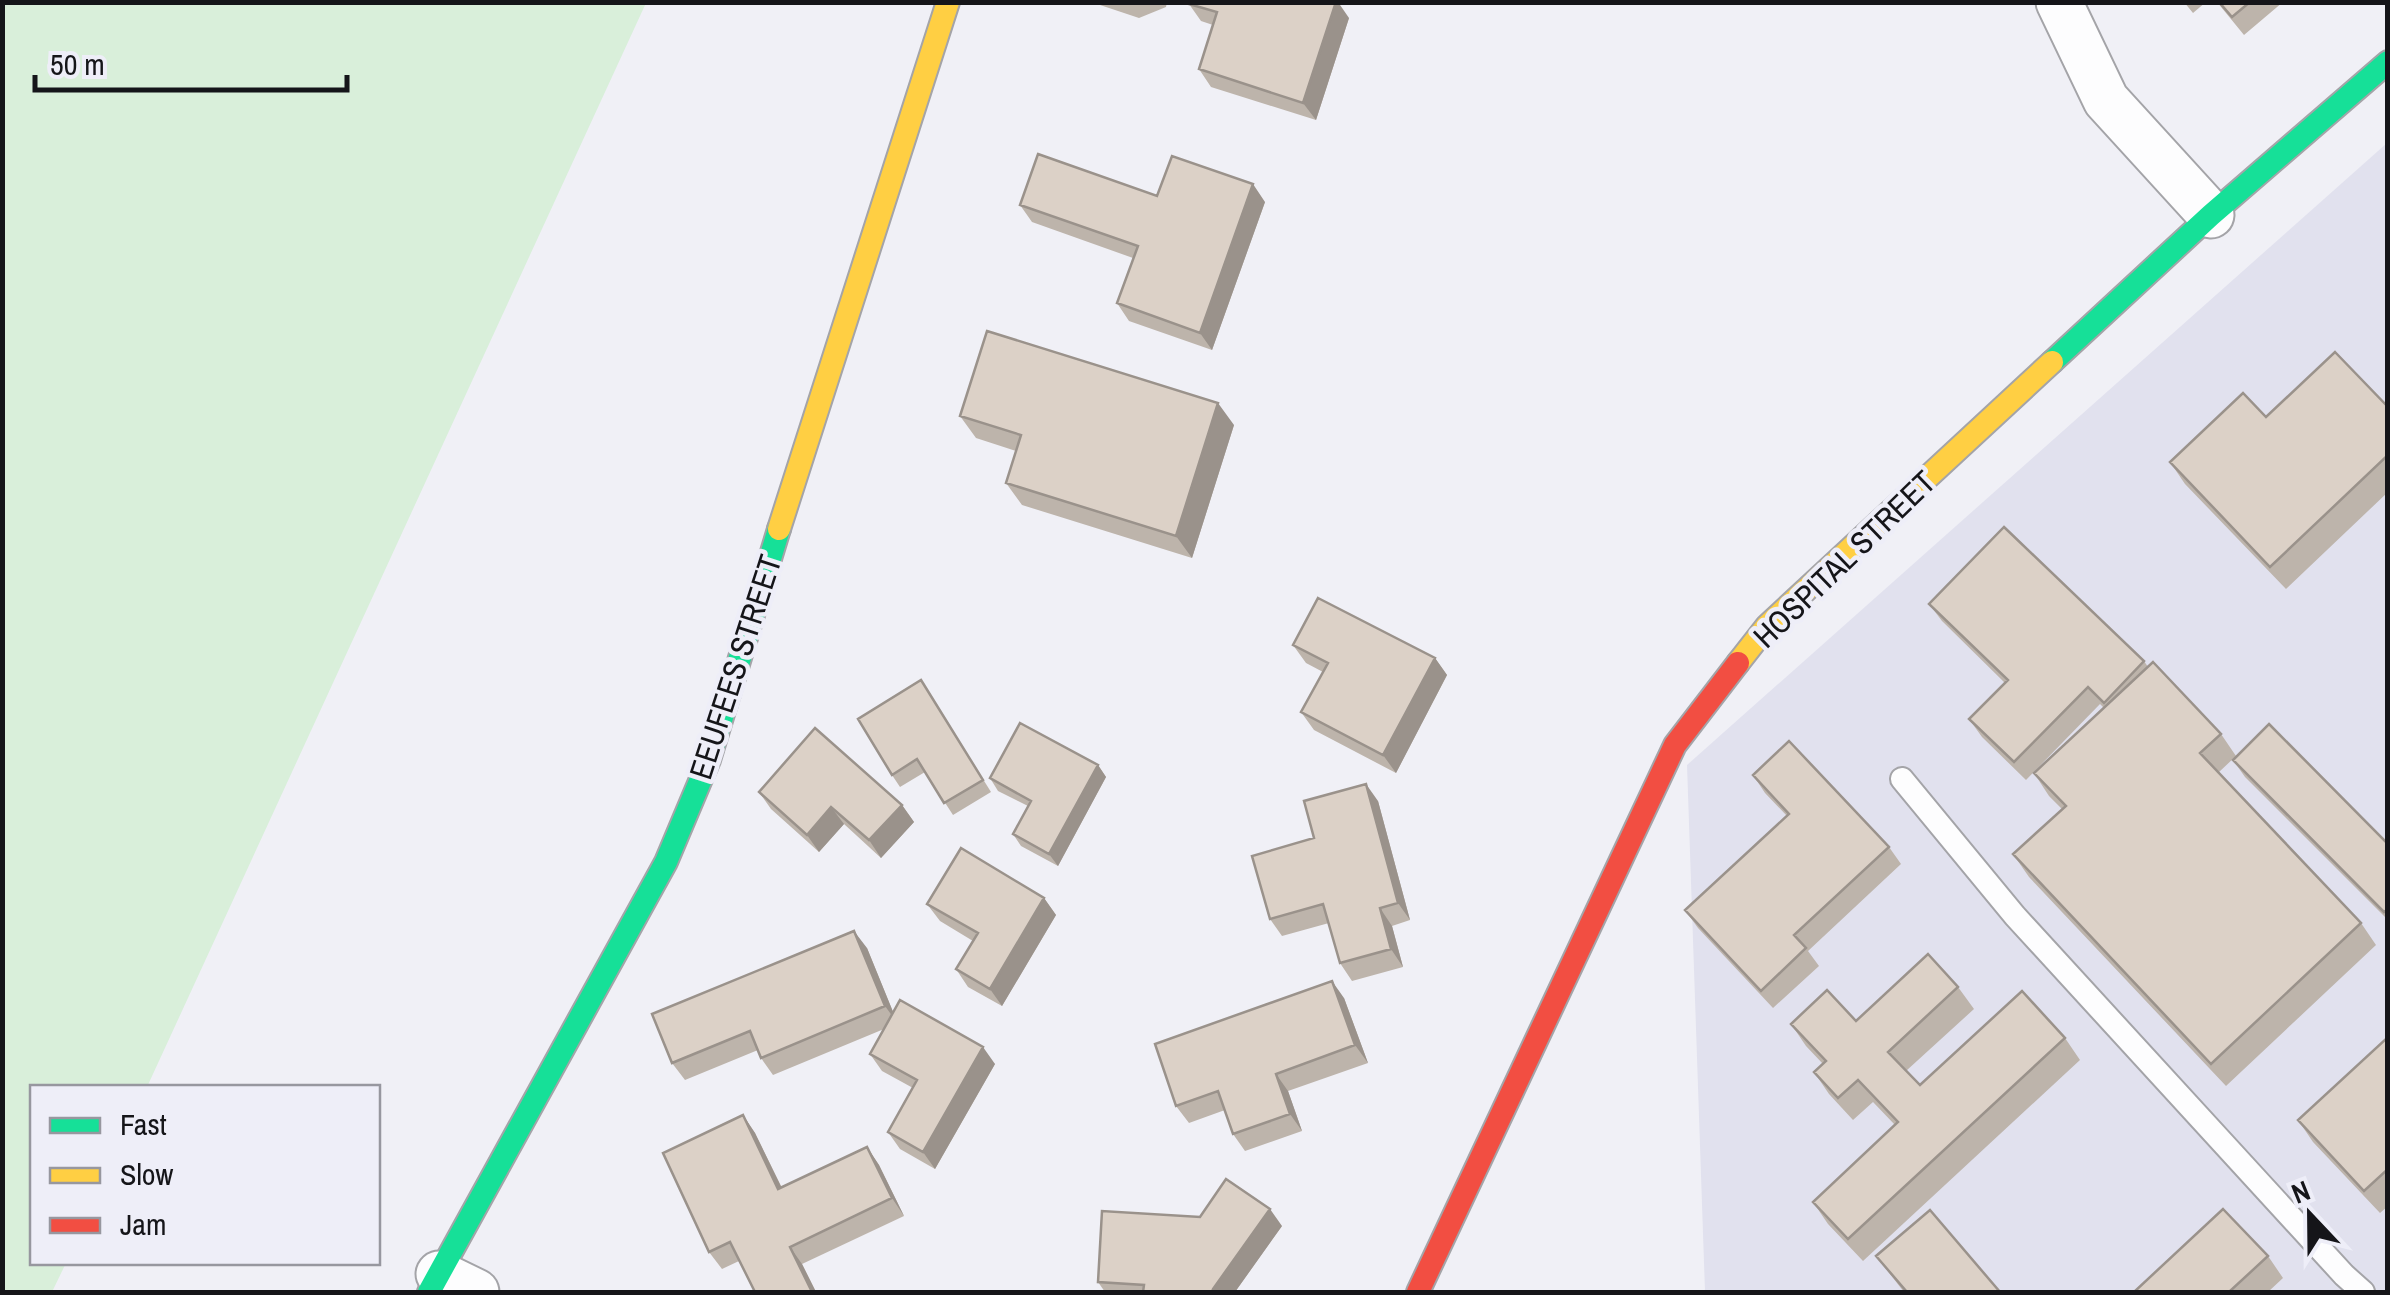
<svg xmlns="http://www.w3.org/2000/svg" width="2390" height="1295" viewBox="0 0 2390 1295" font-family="'Archivo Narrow',sans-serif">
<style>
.built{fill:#e1e1ee}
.green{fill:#d9efda}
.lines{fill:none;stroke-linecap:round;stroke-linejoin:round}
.lane-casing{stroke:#a4a4a8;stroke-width:26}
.street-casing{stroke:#a4a4a8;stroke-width:49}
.fast-casing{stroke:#a4a4a8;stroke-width:26}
.slow-casing{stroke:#a4a4a8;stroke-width:26}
.jam-casing{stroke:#a4a4a8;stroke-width:26}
.lane{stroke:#fdfdfe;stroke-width:22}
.street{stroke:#fdfdfe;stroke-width:45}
.fast{stroke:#16e098;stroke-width:22}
.slow{stroke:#ffcf43;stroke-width:22}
.jam{stroke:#f24e42;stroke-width:22}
.wall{fill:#bdb4ab}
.shaded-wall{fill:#9a928b}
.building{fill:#dcd1c7;stroke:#9a928b;stroke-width:2.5}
.labels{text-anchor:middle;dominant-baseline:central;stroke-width:9;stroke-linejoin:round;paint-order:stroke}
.street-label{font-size:32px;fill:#151519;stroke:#eeeef8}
</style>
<rect width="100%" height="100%" fill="#f0f0f6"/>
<path class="built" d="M2387,143V1292H1705L1687,765Z"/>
<path class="green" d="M3,2L646,3L147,1087L32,1088V1262L66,1263L52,1292H2Z"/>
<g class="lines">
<g class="lane-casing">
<path id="lane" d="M1902,779L2015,916L2344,1275L2363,1292"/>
</g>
<g class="street-casing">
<path id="street" d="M2059,2L2106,100L2211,215
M439,1274L476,1292"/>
</g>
<g class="fast-casing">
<path id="fast" d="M2052,362L2211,215L2388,62
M429,1292L666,862L709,760L779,529"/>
</g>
<g class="slow-casing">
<path id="slow" d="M779,529L948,2
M1738,663L1767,626L2052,362"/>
</g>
<g class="jam-casing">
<path id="jam" d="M1418,1292L1675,745L1738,663"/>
</g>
<use href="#lane" class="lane"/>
<use href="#street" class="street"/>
<use href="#fast" class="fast"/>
<use href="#slow" class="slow"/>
<use href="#jam" class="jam"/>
</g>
<path class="wall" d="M1091,2H1167L1166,7L1139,18Z
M2184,2H2206L2193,13Z
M2217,2H2283L2244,35Z
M1189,4L1349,18L1316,120L1211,87L1199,69L1213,25L1201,21Z
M1157,196L1265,202L1212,350L1129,321L1117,303L1133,258L1032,222L1020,205Z
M2388,407V492L2286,589L2185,484L2170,462L2266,417Z
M960,416L1234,425L1192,558L1022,505L1006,483L1016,451L976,438Z
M1929,604L2144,661L2148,667L2221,734L2236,756L2218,773L2361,923L2376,945L2226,1086L2029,877L2013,854L2062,809L2049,796L2034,773L2104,708L2100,704L2026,780L1982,737L1969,719L2005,683L1942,621Z
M1293,645L1435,658L1447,675L1396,773L1314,730L1301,712L1323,672L1306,663Z
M921,680L991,792L953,815L925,772L900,787L892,775Z
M2233,760L2388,844V920L2245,777Z
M1098,765L1106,777L1058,866L1021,846L1013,834L1028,806L998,791L990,778Z
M1753,775L1889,847L1901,864L1808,951L1819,966L1773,1008L1698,928L1685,910L1787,816L1765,793Z
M759,792L902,805L914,822L881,858L844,824L819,852L771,809Z
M1378,801L1410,920L1392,926L1403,967L1352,981L1340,963L1329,923L1282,936L1270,919L1314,838Z
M1044,898L1056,915L1002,1006L968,987L956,969L973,941L940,921L927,904Z
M867,948L893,1012L995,1064L935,1169L900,1149L888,1132L913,1088L882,1071L870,1054L884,1029L773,1075L761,1058L758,1050L685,1080L672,1063Z
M1958,987L1974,1009L1906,1071L1920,1085L2065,1038L2080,1060L1863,1261L1828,1224L1813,1202L1895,1125L1873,1102L1853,1120L1829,1094L1814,1072L1823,1064L1806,1046L1791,1024L1856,1021Z
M1344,998L1368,1063L1288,1091L1302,1131L1245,1151L1233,1134L1225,1110L1189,1123L1176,1106Z
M2388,1037V1206L2380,1213L2313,1142L2298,1120Z
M743,1115L755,1133L782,1188L867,1147L879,1165L904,1216L802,1264L816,1292H755L739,1261L722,1269L709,1252Z
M1282,1226L1235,1292H1105L1098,1282Z
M1876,1256L2000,1292H1904Z
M2268,1256L2283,1278L2268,1292H2134Z"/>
<path class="shaded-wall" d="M1336,2H1338L1349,18L1316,120L1303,103Z
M1253,184L1265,202L1212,350L1200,333Z
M1218,403L1234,425L1192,558L1176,536Z
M1435,658L1447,675L1396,773L1383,755Z
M1098,765L1106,777L1058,866L1049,854Z
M1366,784L1378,801L1410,920L1398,903Z
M902,805L914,822L881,858L869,840Z
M831,807L844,824L819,852L807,835Z
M1044,898L1056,915L1002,1006L990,989Z
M1380,908L1392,926L1403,967L1391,949Z
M854,931L867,948L898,1024L885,1006Z
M1332,981L1344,998L1368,1063L1355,1045Z
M983,1047L995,1064L935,1169L923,1152Z
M1276,1074L1288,1091L1302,1131L1290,1114Z
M743,1115L755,1133L791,1207L778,1189Z
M867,1147L879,1165L904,1216L892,1198Z
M1270,1209L1282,1226L1235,1292H1212L1213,1289Z
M790,1247L802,1264L816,1292H812Z"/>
<path class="building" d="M1189,2H1336L1303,103L1199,69L1217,12L1189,4Z
M2219,2H2250L2232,17Z
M1038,154L1157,196L1172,156L1253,184L1200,333L1117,303L1138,246L1020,205Z
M987,331L1218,403L1176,536L1006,483L1021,435L960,416Z
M2335,352L2388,407V455L2270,567L2170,462L2243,393L2266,417Z
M2004,527L2144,661L2104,703L2088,687L2014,762L1969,719L2008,680L1929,604Z
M1318,598L1435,658L1383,755L1301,712L1328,663L1293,645Z
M2153,662L2221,734L2200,753L2361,923L2211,1064L2013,854L2066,806L2034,773Z
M921,680L983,780L944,803L917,759L892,775L858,719Z
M1020,723L1098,765L1049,854L1013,834L1031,801L990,778Z
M2269,724L2388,844V909L2384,912L2233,760Z
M815,728L902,805L869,840L831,807L807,835L759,792Z
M1789,741L1889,847L1794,935L1806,948L1761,991L1685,910L1789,814L1753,775Z
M1366,784L1398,903L1380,908L1391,949L1340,963L1323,904L1270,919L1252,856L1314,838L1304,801Z
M961,848L1044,898L990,989L956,969L978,933L927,904Z
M854,931L885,1006L761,1058L750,1031L672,1063L652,1014Z
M1928,954L1958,987L1888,1052L1920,1085L2022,991L2065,1038L1848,1239L1813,1202L1898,1122L1858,1080L1838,1098L1814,1072L1826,1061L1791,1024L1827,990L1856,1021Z
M1332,981L1355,1045L1276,1074L1290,1114L1233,1134L1218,1091L1176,1106L1155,1044Z
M900,1000L983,1047L923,1152L888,1132L917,1080L870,1054Z
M2388,1037V1169L2364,1191L2298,1120Z
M743,1115L778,1189L867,1147L892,1198L790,1247L812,1292H755L730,1242L709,1252L663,1153Z
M1226,1179L1270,1209L1213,1289L1212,1292H1143L1144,1285L1098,1282L1102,1211L1200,1217Z
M2223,1209L2268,1256L2229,1292H2134Z
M1930,1210L2000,1292H1907L1876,1256Z"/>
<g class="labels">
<g class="street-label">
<text transform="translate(1844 559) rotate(-44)">HOSPITAL STREET</text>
<text transform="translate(735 667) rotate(-72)">EEUFEES STREET</text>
</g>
</g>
<rect width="2390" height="1295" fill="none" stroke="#151519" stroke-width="10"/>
<rect x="30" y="1085" width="350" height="180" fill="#eeeef8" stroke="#97979f" stroke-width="2.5"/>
<rect x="50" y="1118" width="50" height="15" fill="#16e098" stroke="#97979f" stroke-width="2.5"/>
<text x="120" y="1135" font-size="30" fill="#151519">Fast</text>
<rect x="50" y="1168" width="50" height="15" fill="#ffcf43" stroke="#97979f" stroke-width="2.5"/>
<text x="120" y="1185" font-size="30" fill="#151519">Slow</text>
<rect x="50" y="1218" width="50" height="15" fill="#f24e42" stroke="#97979f" stroke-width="2.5"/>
<text x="120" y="1235" font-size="30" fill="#151519">Jam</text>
<g transform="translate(2310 1215) rotate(338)" stroke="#eeeef8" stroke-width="8" paint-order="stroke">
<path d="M0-8L18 38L0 25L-18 38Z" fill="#151519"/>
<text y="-15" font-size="28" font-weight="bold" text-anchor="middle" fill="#151519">N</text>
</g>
<path d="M35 75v15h312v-15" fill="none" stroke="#151519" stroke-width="5"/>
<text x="50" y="75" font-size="30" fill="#151519" stroke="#eeeef8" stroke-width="8" paint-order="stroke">50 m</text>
</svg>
